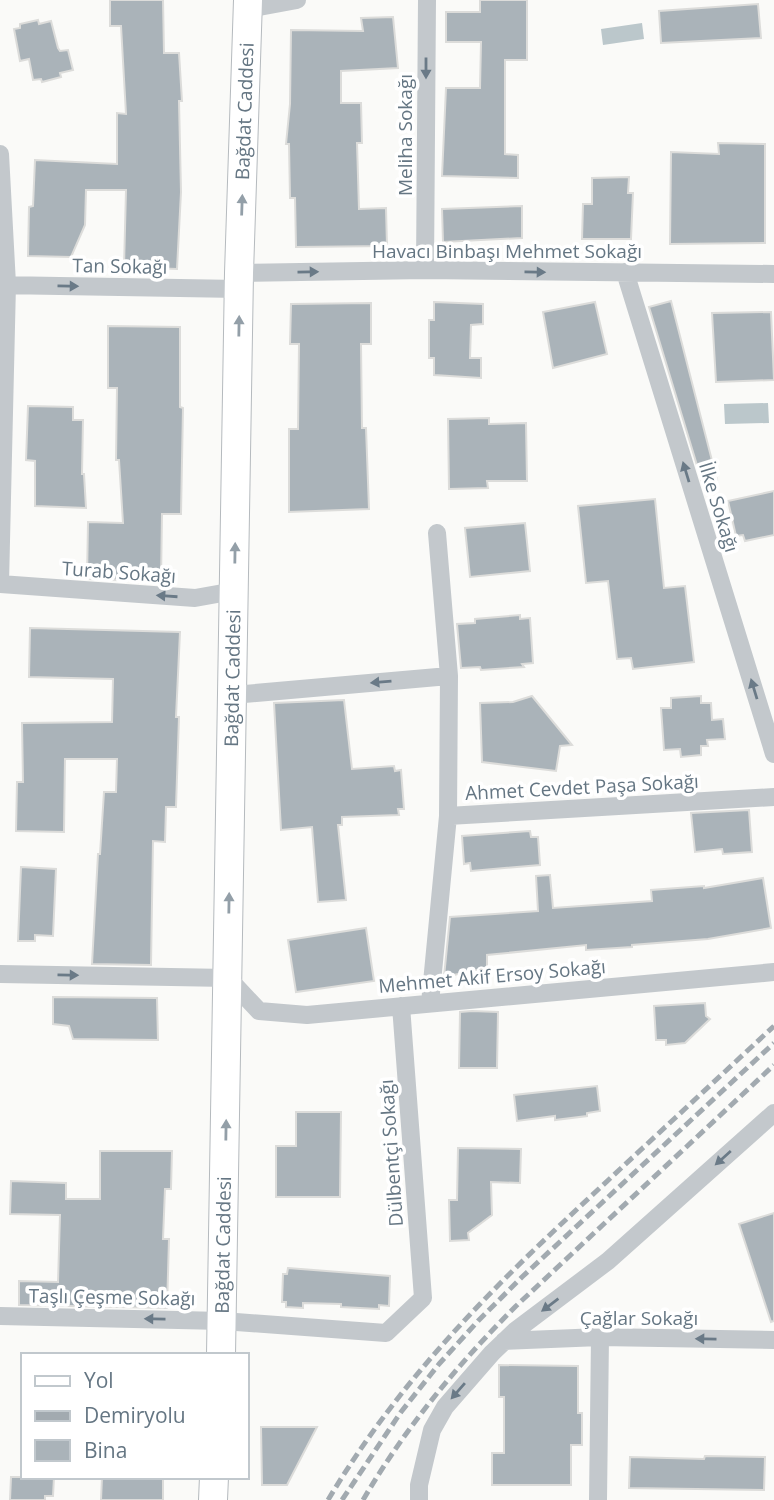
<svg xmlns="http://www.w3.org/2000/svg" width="774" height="1500" viewBox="0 0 774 1500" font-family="'Open Sans',sans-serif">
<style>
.water{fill:#bbc7cb}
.building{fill:#aab3b9;stroke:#dcdcda;stroke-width:2}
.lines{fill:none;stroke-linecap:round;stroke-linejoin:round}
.primary-casing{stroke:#b5babe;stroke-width:30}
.street{stroke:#c3c8cc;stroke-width:18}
.primary{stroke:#fff;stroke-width:28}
.rail{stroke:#a2aab0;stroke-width:5;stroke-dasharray:10 5;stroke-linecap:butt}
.oneway{fill:#6a7a87}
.oneway2{fill:#939fa8}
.labels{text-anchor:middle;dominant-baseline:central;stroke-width:7;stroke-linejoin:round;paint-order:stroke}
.street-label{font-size:19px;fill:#657683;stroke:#fff}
</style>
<rect width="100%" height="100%" fill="#fafaf8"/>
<path class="water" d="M642,23L644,39L603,45L601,29Z
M768,403L769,423L725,424L724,404Z"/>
<path class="building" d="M110,0H163L164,53H179L182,101H179L181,192L177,269L124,267L126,190H86L85,225L71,257L28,256L29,207L33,206L35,160L117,164V113L126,114L121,26H110Z
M480,0H527V60H505V154L518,155V178L442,176L446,88H480L481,42H446V12H480Z
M758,4L761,38L661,43L659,11Z
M393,17L398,68L341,71V103H361L362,143H357L359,209L386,208L387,246L296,247L295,198H290L289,144H286L290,104L291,30L363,31L361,18Z
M38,20L39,24L51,21L58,48L60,51L68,50L73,70L60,73L61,77L42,82L41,79L33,80L29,59L20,61L14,29L20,28V24Z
M718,143L765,144V243L670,244L671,152L719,154Z
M629,177L628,193H633L631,239H582L583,204H592V178Z
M522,206V238L443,242L442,209Z
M671,301L717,480L703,485L649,307Z
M434,302L483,304V324L471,325L470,358H481V378L434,375V358H429V320H434Z
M595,302L607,354L553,368L543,312Z
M371,303V344H361L362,428H366L369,509L289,512V429H298L299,344H290L291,304Z
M771,312L774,380L716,382L712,313Z
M108,326L180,327V407L183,408L181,514H162L161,581L87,579L88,522L123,523L119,460H116L117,388H108Z
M28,406L73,407V420H83L82,474H84L86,508L35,506V461L26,460Z
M489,418V424L526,423L527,481H487L488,488L449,489L448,419Z
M774,491V535L745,541L743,535L736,536L728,501Z
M655,499L664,588L685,586L694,662L633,669L631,658L617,659L608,581L586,583L578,506Z
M525,523L530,571L470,577L465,528Z
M520,615V619L530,618L533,663L522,664L524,667L481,670L480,667L461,668L457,624L475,623V619Z
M30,628L180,632L176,717H179L176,807H166L165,842L153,841L151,965L92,964L98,854H100L104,792H116L117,759H65L64,832L16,831L17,782H23L22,723L112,722L113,679L29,677Z
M532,696L572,745L560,746L556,771L482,762L480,703L513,702Z
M701,696V703H711L712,720L723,719L725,739L707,740L708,746H701V755L681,757L680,749L664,750L661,708H671V698Z
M344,700L352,769L394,766L395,771L401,770L404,809H398L399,815L342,817V825H338L346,900L318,902L312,827L281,830L274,703Z
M749,810L752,852L723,854L722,849L695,852L691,813Z
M530,831L531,837H538L540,865L471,871L470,863L464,864L462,836Z
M21,867L56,869L53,936L35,935V941H18Z
M550,875L553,908L652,901L651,890L704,886V888L763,878L771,928L708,939L632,945V947L586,950V945L487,955V968L444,977L450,917L538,911L536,876Z
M366,928L374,981L296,992L288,940Z
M53,997L157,998L158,1040L73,1039L69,1026L53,1024Z
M705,1003L706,1016L710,1019L685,1043L666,1045V1040H656L654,1006Z
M472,1011L498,1012L497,1068H459L460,1012Z
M597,1086L600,1111L587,1113V1116L555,1120V1116L517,1121L514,1095Z
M296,1112H341L340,1197H276V1146H296Z
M458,1148L521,1149L520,1183L491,1182L492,1215L468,1233L469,1240L450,1241L449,1200H457Z
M100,1151H172L171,1189H165L163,1239H169L167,1308L19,1305V1281L58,1282L60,1215L10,1214L11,1181L66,1183V1199H100Z
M774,1213V1321L771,1322L739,1224Z
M288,1268L390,1276L389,1306L379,1305V1309L341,1307V1304L303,1303V1308L286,1307V1302H282L283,1274H287Z
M499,1365L578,1366V1413H582V1445H571V1485H492V1453H504V1397H499Z
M261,1427H317L287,1485H262Z
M705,1456L765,1457L764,1490L629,1488L630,1457L704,1459Z
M11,1477H54L53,1496H45V1500H10Z
M102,1477H163V1500H101Z"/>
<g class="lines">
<g class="primary-casing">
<g id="primary">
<path id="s1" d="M221,1355L239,273L248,0"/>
<path d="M213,1500L214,1477"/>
</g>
</g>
<path class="street" d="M248,9L297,0
M0,154L7,284L0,584
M425,270L427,0
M625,272L774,754
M239,273L425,270L774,274
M0,285L239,289
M437,533L449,676L448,816L774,797
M0,584L195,598L234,591
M233,695L449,676
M0,974L228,978L259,1011L307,1015L774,972
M430,1003L448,816
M0,1316L223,1321L386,1333L423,1298L401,1006
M504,1341L600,1337L774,1340
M419,1500V1485L432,1430L445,1407L492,1353L515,1331L608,1261L774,1113
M598,1500L600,1337"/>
<use href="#primary" class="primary"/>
<path class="rail" d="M328,1500C404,1373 495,1285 603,1185C660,1132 717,1079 774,1026
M342,1500L401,1412L439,1364L478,1321L522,1277L774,1043
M363,1500C405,1428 458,1364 516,1306L774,1065"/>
</g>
<defs><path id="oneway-solid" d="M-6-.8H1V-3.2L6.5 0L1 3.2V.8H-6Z" transform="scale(1.75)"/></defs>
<g class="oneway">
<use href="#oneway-solid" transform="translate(426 68) rotate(90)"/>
<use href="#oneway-solid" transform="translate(308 272) rotate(-1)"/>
<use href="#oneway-solid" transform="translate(535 272) rotate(1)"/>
<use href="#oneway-solid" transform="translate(68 286) rotate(1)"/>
<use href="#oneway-solid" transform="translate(686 472) rotate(-107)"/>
<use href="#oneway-solid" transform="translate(167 596) rotate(-176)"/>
<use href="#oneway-solid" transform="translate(381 682) rotate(175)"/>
<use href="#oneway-solid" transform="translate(754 689) rotate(-107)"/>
<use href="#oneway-solid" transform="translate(68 975) rotate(1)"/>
<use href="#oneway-solid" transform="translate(723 1158) rotate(138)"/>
<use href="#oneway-solid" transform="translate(550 1305) rotate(143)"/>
<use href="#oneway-solid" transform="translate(155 1319) rotate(-179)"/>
<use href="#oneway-solid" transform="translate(706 1339) rotate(-179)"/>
<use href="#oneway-solid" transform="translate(458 1391) rotate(131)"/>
</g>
<g class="oneway2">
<use href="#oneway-solid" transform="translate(242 205) rotate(-88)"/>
<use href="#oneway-solid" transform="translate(239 326) rotate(-89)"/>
<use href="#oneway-solid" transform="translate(235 553) rotate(-89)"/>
<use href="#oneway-solid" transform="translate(229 903) rotate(-89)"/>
<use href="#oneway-solid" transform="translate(226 1130) rotate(-89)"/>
</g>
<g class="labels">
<g class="street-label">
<text stroke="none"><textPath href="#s1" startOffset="1244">Bağdat Caddesi</textPath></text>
<text transform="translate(405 135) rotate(-90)">Meliha Sokağı</text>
<text x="507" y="251">Havacı Binbaşı Mehmet Sokağı</text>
<text transform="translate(120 266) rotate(1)">Tan Sokağı</text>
<text transform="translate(719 507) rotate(73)">İlke Sokağı</text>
<text transform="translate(119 572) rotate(4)">Turab Sokağı</text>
<text stroke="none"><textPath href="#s1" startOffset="677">Bağdat Caddesi</textPath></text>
<text transform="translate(582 787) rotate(-3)">Ahmet Cevdet Paşa Sokağı</text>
<text transform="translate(492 976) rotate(-5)">Mehmet Akif Ersoy Sokağı</text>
<text transform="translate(391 1153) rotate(-94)">Dülbentçi Sokağı</text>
<text stroke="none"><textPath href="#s1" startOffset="110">Bağdat Caddesi</textPath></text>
<text transform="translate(112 1297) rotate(1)">Taşlı Çeşme Sokağı</text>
<text x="639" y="1318">Çağlar Sokağı</text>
</g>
</g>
<rect x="21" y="1353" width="228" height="126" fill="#ffffff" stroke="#c1c8cd" stroke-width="2"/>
<rect x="35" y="1376" width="35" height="10" fill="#ffffff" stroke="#c1c8cd" stroke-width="2"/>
<text x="84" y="1388" font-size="21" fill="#657683">Yol</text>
<rect x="35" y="1411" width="35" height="10" fill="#a2aab0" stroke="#c1c8cd" stroke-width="2"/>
<text x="84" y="1423" font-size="21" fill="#657683">Demiryolu</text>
<rect x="35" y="1440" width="35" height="21" fill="#aab3b9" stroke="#c1c8cd" stroke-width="2"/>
<text x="84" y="1458" font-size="21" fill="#657683">Bina</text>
</svg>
